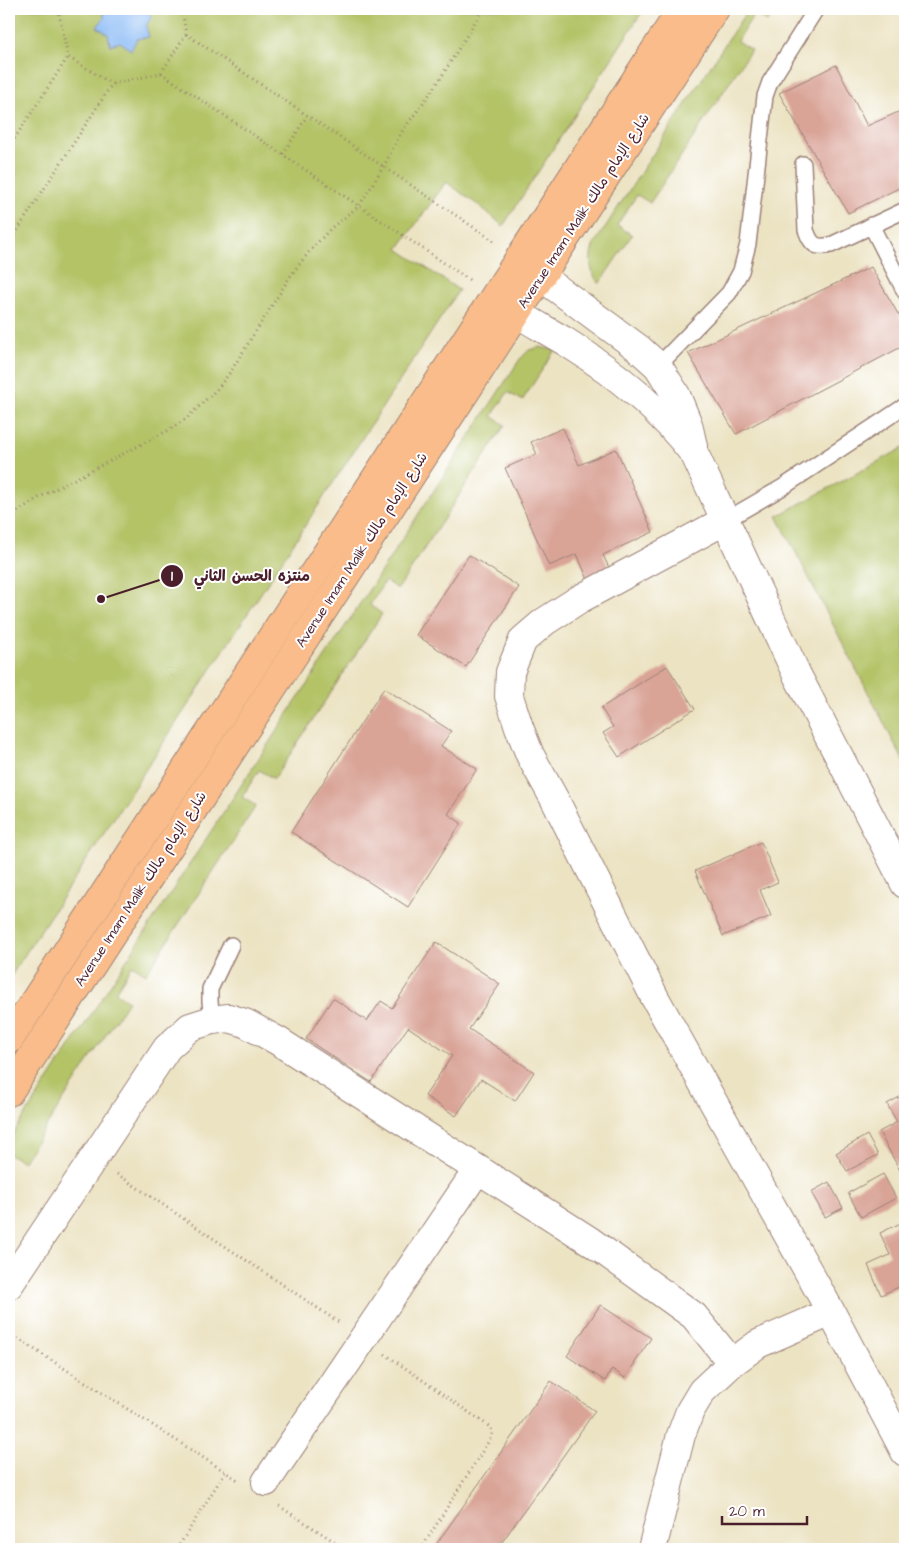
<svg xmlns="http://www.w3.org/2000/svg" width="914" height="1558" viewBox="0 0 914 1558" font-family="'Architects Daughter','Playpen Sans Arabic',sans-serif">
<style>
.green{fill:#b3c366;stroke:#7e7148}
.water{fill:#89baf5;stroke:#6a6c90}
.building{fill:#d9a396}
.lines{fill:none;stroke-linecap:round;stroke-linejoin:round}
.lane-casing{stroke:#9b8177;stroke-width:18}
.street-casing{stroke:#9b8177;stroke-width:30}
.primary-casing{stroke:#9b8177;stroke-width:30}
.path{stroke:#9b8177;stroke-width:3;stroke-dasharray:1 4;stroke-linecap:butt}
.lane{stroke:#fff;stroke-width:15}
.street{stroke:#fff;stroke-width:28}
.primary{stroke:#f9bc8a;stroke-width:28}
.labels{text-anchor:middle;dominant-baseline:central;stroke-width:4;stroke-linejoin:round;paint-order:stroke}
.street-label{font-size:14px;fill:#4a1f2b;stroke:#fff}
.leader{fill:none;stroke:#4a1f2b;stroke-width:2}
.callout-dot{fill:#4a1f2b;stroke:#fff;stroke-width:2}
.mark-label{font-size:15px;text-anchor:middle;font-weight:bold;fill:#fff}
.callout-label{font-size:15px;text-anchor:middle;font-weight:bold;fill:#4a1f2b;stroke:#fff;stroke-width:4;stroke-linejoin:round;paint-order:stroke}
</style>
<rect width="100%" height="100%" fill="#fff"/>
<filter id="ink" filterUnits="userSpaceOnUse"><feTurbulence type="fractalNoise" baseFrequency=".02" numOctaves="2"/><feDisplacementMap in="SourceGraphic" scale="10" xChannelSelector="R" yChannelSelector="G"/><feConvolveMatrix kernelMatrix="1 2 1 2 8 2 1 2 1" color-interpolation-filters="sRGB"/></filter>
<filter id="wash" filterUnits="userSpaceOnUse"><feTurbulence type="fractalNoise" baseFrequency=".0096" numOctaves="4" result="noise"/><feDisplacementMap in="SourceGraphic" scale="20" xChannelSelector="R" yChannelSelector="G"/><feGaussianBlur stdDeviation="1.12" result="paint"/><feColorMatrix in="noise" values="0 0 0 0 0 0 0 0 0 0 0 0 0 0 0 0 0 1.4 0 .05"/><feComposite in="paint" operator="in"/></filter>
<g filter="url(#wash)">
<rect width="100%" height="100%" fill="#ece3c3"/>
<path class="green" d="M9,9H644L503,226L481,207L446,182L398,249L459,290L9,979Z
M748,9H776L767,22L754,14L737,41L751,50L650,203L637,195L617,225L632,235L599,284C590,271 588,260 594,244Z
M540,347L555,350L522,401L508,392L492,416L505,425L398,589L385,581L370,605L382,614L274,779L259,770L242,797L256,806L146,974L132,965L115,992L128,1001L23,1162L9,1154V1140L520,359L529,350Z
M905,447V764L777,516Z"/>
<path class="water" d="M103,9H142L152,16L146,26L149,37L137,39L131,50L120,42L110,45L108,34L97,27L104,18Z"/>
<g id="blocks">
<path class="building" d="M836,65L867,126L905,109V185L848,213L779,93Z
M871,267L905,326V345L736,434L688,353Z
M563,428L579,465L616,449L653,532L603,555L611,572L589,582L577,554L549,566L505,468L537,454L531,442Z
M469,555L519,587L466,667L416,635Z
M667,666L695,709L619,757L603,733L613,727L601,708Z
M384,688L451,731L441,746L477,769L448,814L461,823L408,907L291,832Z
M761,842L778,882L760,890L771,916L723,936L695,871Z
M436,942L500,984L469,1029L534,1072L515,1101L481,1079L456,1116L425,1096L452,1056L408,1027L371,1082L306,1039L333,998L367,1021L381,1001L392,1008Z
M905,1094V1172L902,1174L879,1132L897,1122L887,1104Z
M867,1135L878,1155L847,1171L836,1153Z
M883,1174L896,1198L861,1217L848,1193Z
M829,1182L843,1208L825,1217L811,1192Z
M905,1221V1295L901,1286L881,1295L868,1265L890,1255L880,1233Z
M600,1305L651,1338L625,1378L612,1369L605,1381L567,1356Z
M551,1381L595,1411L497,1549H433Z"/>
</g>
</g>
<g filter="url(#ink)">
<use href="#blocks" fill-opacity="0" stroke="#9b8177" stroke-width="1"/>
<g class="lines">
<g class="lane-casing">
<path id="lane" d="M803,164L806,230C811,244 815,249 831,245L905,210
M871,225L905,292
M658,366L729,293L741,271L748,244L765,96L770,82L816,9
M726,520L783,487L905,406
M212,1020L210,1001V989L231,945"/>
</g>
<g class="street-casing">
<path id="street" d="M521,262L638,348L658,366L676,395L688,424L693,446
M498,300C519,316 543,328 566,342C616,373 659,408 695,455L797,675L905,884
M726,520L578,600L544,622L523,640L510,672L509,696L519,727L530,755L555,800L655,998L831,1312L905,1452
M9,1285L167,1048L190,1027L212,1020L229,1018L245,1023L278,1041L590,1241L694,1316L732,1363
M266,1482L478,1169
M652,1549L681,1435L690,1411L702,1391L732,1363L758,1344L831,1312"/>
</g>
<g class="primary-casing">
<path id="primary" d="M9,1040L682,9
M9,1092L715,9"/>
</g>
<path class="path" d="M58,9L68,57L112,84
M186,34L497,243
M161,73L471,281
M9,147L68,57
M283,154L307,116
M9,243L112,84L161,73L186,34L182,9
M9,517L40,497L167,431L186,419L218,388L231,371L291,275L309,252L331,228L359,206L384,166L401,133L437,84L483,9
M117,1174L340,1323
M9,1333L238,1480
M385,1354L490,1427C495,1434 489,1440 485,1447L421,1549
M279,1506L346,1549
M177,1549L225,1472"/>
<use href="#lane" class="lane"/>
<use href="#street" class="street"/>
<use href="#primary" class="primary"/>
</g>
</g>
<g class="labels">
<g class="street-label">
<text transform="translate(584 211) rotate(-57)">Avenue Imam Malik شارع الإمام مالك</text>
<text transform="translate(362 550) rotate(-57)">Avenue Imam Malik شارع الإمام مالك</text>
<text transform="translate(141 889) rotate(-57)">Avenue Imam Malik شارع الإمام مالك</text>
</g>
</g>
<path class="leader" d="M101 599L172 576"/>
<g class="callout-dot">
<circle cx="101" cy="599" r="5"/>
<circle cx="172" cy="576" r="12"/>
</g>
<g class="mark-label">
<text x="172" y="581">1</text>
</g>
<g class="callout-label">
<text x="252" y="581">منتزه الحسن الثاني</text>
</g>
<rect width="914" height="1558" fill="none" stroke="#fff" stroke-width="30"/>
<path d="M722 1516v8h85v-8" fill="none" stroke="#4a1f2b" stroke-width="2.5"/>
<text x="729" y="1516" font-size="15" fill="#4a1f2b" stroke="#ffffff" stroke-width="4" paint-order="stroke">20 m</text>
</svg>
